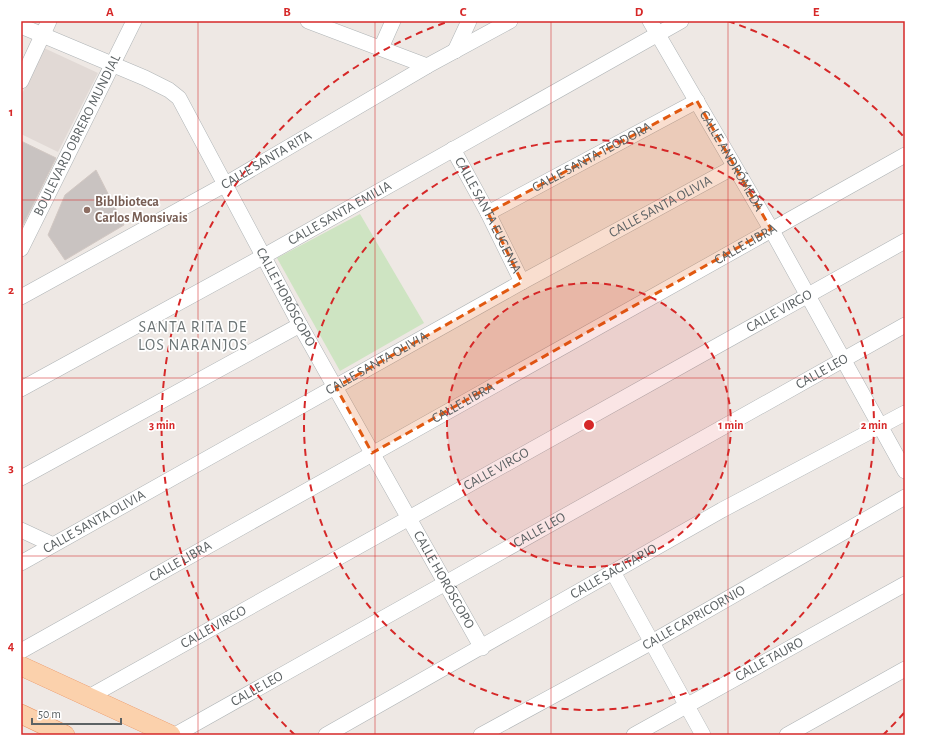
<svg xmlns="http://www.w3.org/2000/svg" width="926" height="756" viewBox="0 0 926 756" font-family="'Alegreya Sans',sans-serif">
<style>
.education{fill:#e1d9d5}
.green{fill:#cee4c2}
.building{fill:#c9c3c1;stroke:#d2c8c3}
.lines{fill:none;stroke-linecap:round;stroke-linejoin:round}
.minor-casing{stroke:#afb4b6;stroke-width:16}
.major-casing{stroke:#ea9160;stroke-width:20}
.minor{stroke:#fff;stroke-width:15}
.major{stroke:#fbd1ac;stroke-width:19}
.marked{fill:#e15910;fill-opacity:0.2;stroke:#e15910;stroke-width:3;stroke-dasharray:8 5;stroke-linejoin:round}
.grid{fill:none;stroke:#d62828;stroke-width:1;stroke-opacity:0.55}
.ring{fill:none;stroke:#d62828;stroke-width:2;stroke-dasharray:7 5}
.education-dot{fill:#8d6e63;stroke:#fff;stroke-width:1.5}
.labels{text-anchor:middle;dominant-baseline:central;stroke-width:3.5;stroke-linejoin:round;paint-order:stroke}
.street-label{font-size:14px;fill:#5c6264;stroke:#fff}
.education-label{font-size:14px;font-weight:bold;fill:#785e54;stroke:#fff;text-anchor:start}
.quarter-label{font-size:16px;letter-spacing:1px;fill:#6d7576;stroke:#fff}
.centre{fill:#d62828;stroke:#fff;stroke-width:2}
.ring-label{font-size:12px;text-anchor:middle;font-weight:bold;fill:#d62828;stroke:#fff;stroke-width:3.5;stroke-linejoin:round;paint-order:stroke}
.neatline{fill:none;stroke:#d62828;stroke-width:1.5}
.grid-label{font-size:13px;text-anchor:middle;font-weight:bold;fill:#d62828}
</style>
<rect width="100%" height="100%" fill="#eee8e4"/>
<path class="education" d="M44,48L98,73L58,152L21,134V96Z"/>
<path class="green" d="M360,214L424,323L340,371L277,258Z"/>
<path class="building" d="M21,141L56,158L21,229Z
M96,170L124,225L65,260L48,235L65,195Z"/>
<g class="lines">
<g class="minor-casing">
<g id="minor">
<path d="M308,21L427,66"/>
<path id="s1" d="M650,21L771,229L905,471"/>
<path id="s2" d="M21,26L145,78L169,90L179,98L300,325L482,648"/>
<path d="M381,48L393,21"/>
<path d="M455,51L469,21"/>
<path d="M21,81L49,21"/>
<path id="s3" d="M453,149L488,213L522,282"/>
<path id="s4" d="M488,213L697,101"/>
<path id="s5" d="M21,249L134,21"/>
<path id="s6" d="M21,297L226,184L427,66L510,21"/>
<path id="s7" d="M21,389L264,256L681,21"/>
<path d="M21,478L300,325"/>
<path d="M21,530L51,544"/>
<path id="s8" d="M21,563L522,282L734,167"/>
<path d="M613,572L703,735"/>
<path id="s9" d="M21,651L905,155"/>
<path id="s10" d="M87,698L905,241"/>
<path id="s11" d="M175,735L905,325"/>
<path id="s12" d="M326,735L722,510L905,413"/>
<path id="s13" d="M481,735L652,642L905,497"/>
<path id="s14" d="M634,735L905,584"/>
<path d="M787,735L905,669"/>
</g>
</g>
<g class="major-casing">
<path id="major" d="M21,666L171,735
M21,714L65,735"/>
</g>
<use href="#minor" class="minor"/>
<use href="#major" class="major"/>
</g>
<path class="marked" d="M697,101L771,229L372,453L336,387L522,282L488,213Z"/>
<path class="grid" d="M198,21V735M375,21V735M551,21V735M728,21V735M21,200H905M21,378H905M21,556H905"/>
<circle cx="589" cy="425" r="142" fill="#d62828" fill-opacity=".12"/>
<g class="ring">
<circle cx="589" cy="425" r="142"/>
<circle cx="589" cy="425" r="285"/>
<path d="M904 713A427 427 0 0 1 883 735M295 735A427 427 0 0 1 450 21M728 21A427 427 0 0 1 904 137"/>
</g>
<circle class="education-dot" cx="87" cy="210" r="4"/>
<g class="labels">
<g class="street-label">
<text stroke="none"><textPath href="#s5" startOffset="127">BOULEVARD OBRERO MUNDIAL</textPath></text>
<text stroke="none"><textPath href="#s4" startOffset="118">CALLE SANTA TEODORA</textPath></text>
<text stroke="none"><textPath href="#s6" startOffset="281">CALLE SANTA RITA</textPath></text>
<text stroke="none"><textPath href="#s1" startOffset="162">CALLE ANDRÓMEDA</textPath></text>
<text stroke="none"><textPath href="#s8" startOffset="732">CALLE SANTA OLIVIA</textPath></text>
<text stroke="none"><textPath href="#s7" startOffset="364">CALLE SANTA EMILIA</textPath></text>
<text stroke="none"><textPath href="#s3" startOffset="75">CALLE SANTA EUGENIA</textPath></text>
<text stroke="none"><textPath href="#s9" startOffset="831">CALLE LIBRA</textPath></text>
<text stroke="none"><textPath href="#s2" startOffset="400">CALLE HORÓSCOPO</textPath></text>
<text stroke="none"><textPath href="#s10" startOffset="793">CALLE VIRGO</textPath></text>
<text stroke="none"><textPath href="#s8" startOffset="408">CALLE SANTA OLIVIA</textPath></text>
<text stroke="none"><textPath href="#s11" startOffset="742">CALLE LEO</textPath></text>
<text stroke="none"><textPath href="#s9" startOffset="507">CALLE LIBRA</textPath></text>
<text stroke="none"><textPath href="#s10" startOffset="469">CALLE VIRGO</textPath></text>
<text stroke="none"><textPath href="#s8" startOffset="84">CALLE SANTA OLIVIA</textPath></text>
<text stroke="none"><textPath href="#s11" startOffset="418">CALLE LEO</textPath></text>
<text stroke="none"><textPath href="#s9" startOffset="183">CALLE LIBRA</textPath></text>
<text stroke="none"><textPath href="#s12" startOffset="331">CALLE SAGITARIO</textPath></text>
<text stroke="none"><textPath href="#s2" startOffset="724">CALLE HORÓSCOPO</textPath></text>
<text stroke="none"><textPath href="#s13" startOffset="243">CALLE CAPRICORNIO</textPath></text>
<text stroke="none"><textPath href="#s10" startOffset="145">CALLE VIRGO</textPath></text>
<text stroke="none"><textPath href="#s14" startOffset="155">CALLE TAURO</textPath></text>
<text stroke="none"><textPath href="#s11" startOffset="94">CALLE LEO</textPath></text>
</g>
<g class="education-label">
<text x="95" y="202">Biblbioteca<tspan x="95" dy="16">Carlos Monsivais</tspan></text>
</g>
<g class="quarter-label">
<text x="193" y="327">SANTA RITA DE<tspan x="193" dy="18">LOS NARANJOS</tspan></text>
</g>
</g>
<circle cx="589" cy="425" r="6" class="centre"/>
<g class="ring-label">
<text x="731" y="429">1 min</text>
<text x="874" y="429">2 min</text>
<text x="162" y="429">3 min</text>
</g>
<rect width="926" height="756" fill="none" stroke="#ffffff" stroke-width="44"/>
<path d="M32 718v6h89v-6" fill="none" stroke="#5c6264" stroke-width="2"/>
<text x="38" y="718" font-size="12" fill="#5c6264" stroke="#ffffff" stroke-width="3" paint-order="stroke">50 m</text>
<rect x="22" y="22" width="882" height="712" class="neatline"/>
<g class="grid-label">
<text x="110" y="16">A</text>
<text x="287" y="16">B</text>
<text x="463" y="16">C</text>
<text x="639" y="16">D</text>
<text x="816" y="16">E</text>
<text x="11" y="116">1</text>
<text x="11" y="294">2</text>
<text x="11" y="472">3</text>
<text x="11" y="650">4</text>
</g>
</svg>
